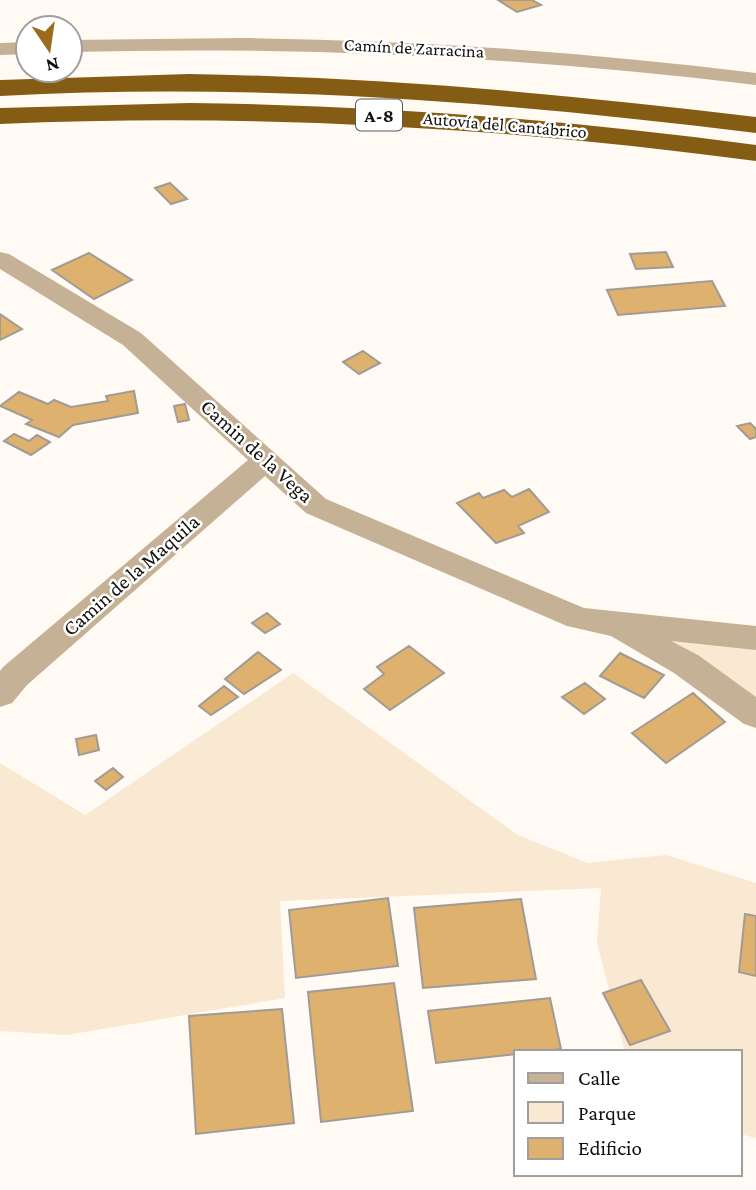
<svg xmlns="http://www.w3.org/2000/svg" width="756" height="1190" viewBox="0 0 756 1190" font-family="'Crimson Pro',serif">
<style>
.green{fill:#f9e9d2}
.building{fill:#deb16f;stroke:#a09b95;stroke-width:2}
.lines{fill:none;stroke-linecap:round;stroke-linejoin:round}
.minor{fill:#c5b195;fill-rule:evenodd}
.motorway{fill:#855c13;fill-rule:evenodd}
.labels{text-anchor:middle;dominant-baseline:central;stroke-width:5;stroke-linejoin:round;paint-order:stroke}
.far-street-label{font-size:18px;fill:#11100d;stroke:#fff}
.shield{fill:#fff;stroke:#585856;stroke-width:2}
.shield-label{font-size:19px;font-weight:bold;fill:#11100d}
.street-label{font-size:21px;fill:#11100d;stroke:#fff}
</style>
<rect width="100%" height="100%" fill="#fffaf3"/>
<path class="green" d="M618,627L756,638V715Z
M293,673L518,835L588,863L666,855L756,883V1138L740,1134V1052H625L597,943L601,888L280,901L285,998L67,1035L0,1031V763L85,815Z"/>
<path class="building" d="M498,0H532L541,5L517,12Z
M170,183L187,199L171,204L155,188Z
M666,252L673,267L636,269L630,254Z
M89,253L132,280L94,299L52,270Z
M712,281L725,306L618,315L607,290Z
M0,314L22,329L0,340Z
M363,351L380,363L359,374L343,362Z
M134,391L138,413L73,425L59,437L26,424L32,420L0,406L19,392L48,404L54,400L71,407L108,401L106,396Z
M185,404L189,420L178,422L174,406Z
M750,423L756,429V437L750,439L737,426Z
M14,434L29,441L37,435L50,442L31,455L4,441Z
M529,489L549,512L518,526L524,533L496,543L457,503L479,493L483,498L504,490L512,497Z
M267,613L280,624L265,633L252,623Z
M409,646L444,673L390,710L364,689L384,674L377,667Z
M258,652L281,670L244,694L225,679Z
M620,653L664,675L644,698L600,676Z
M585,683L605,699L584,714L562,697Z
M224,686L238,697L211,715L199,706Z
M693,693L725,722L666,763L632,733Z
M96,735L99,750L79,755L76,739Z
M113,768L123,777L106,790L95,781Z
M388,898L398,966L296,978L289,910Z
M521,899L536,979L423,988L414,908Z
M745,914L756,916V976L739,972Z
M641,980L670,1031L630,1045L603,993Z
M394,983L413,1111L321,1122L308,992Z
M550,998L561,1049L436,1063L428,1011Z
M282,1009L294,1123L196,1134L189,1016Z"/>
<g class="lines">
<path class="minor" d="M242,38C414,40 585,52 756,73V85C528,57 300,46 70,52V40Z
M28,42V54L0,55V43Z
M0,252L9,254L141,333L326,499L584,608L756,626V650L671,641L698,655L756,697V728L744,724L674,673L611,636L567,626L306,513L265,476L27,685L12,703L0,707V671L3,667L248,460L123,345L0,269Z"/>
<path class="motorway" d="M189,74C379,77 567,94 756,117V133C503,102 256,82 0,96V80Z
M190,103C380,105 568,120 756,145V161C504,127 254,113 0,124V108Z"/>
</g>
<g class="labels">
<g class="far-street-label">
<text transform="translate(414 48) rotate(3)">Camín de Zarracina</text>
<text transform="translate(505 125) rotate(5)">Autovía del Cantábrico</text>
</g>
<rect class="shield" x="356" y="99.5" width="46" height="31" rx="5"/>
<g class="shield-label">
<text x="379" y="115">A-8</text>
</g>
<g class="street-label">
<text transform="translate(257 451) rotate(42)">Camin de la Vega</text>
<text transform="translate(131 575) rotate(-41)">Camin de la Maquila</text>
</g>
</g>
<rect x="514" y="1050" width="228" height="126" fill="#ffffff" stroke="#a09f9e" stroke-width="2"/>
<rect x="528" y="1073" width="35" height="10" fill="#c5b195" stroke="#a09f9e" stroke-width="2"/>
<text x="578" y="1085" font-size="21" fill="#11100d">Calle</text>
<rect x="528" y="1102" width="35" height="21" fill="#f9e9d2" stroke="#a09f9e" stroke-width="2"/>
<text x="578" y="1120" font-size="21" fill="#11100d">Parque</text>
<rect x="528" y="1138" width="35" height="21" fill="#deb16f" stroke="#a09f9e" stroke-width="2"/>
<text x="578" y="1155" font-size="21" fill="#11100d">Edificio</text>
<g transform="translate(49 49) rotate(167)"><circle r="33" fill="#ffffff" stroke="#a09f9e" stroke-width="2"/>
<path d="M0-5L12 26L0 18L-12 26Z" fill="#9a6c1c"/>
<text y="-10" font-size="19" font-weight="bold" text-anchor="middle" fill="#11100d">N</text>
</g>
</svg>
